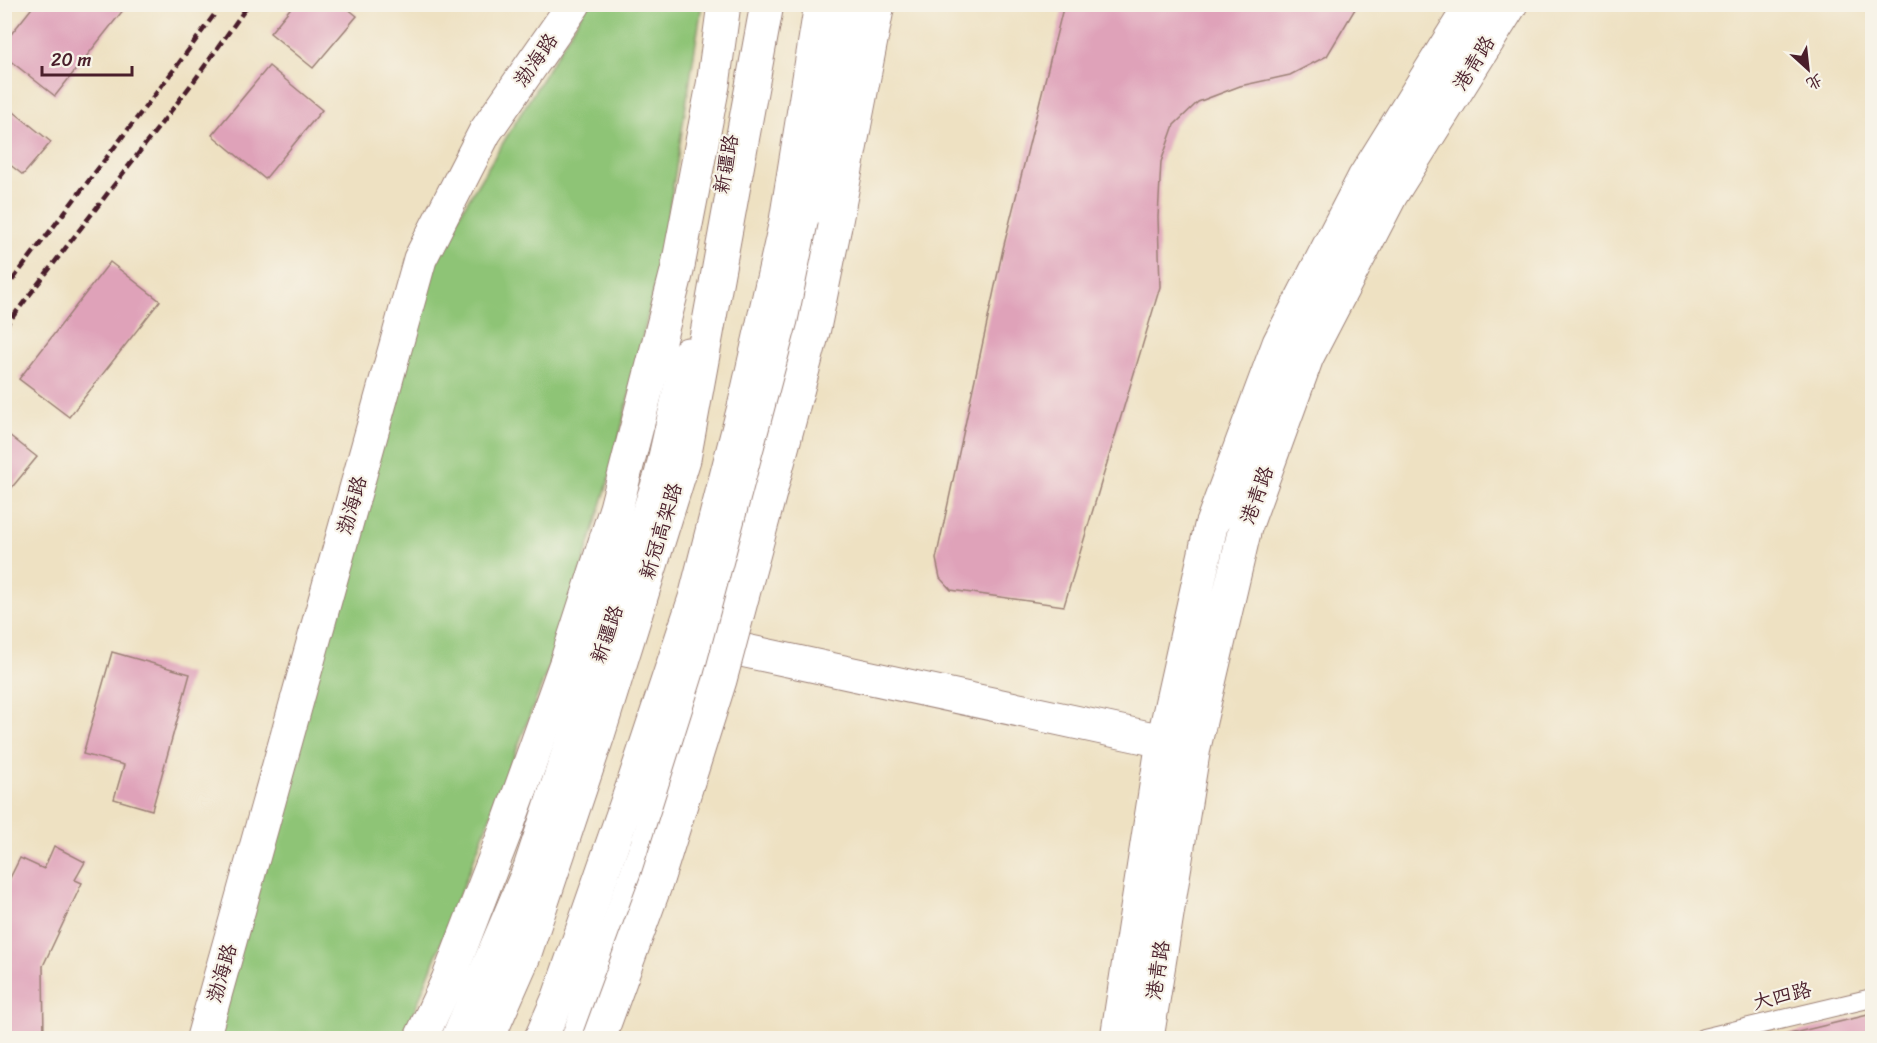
<svg xmlns="http://www.w3.org/2000/svg" width="1877" height="1043" viewBox="0 0 1877 1043" font-family="Sriracha,'LXGW WenKai TC',sans-serif">
<style>
.green{fill:#8ec476;stroke:#6c7250;stroke-width:1.5}
.building{fill:#dfa2b9}
.lines{fill:none;stroke-linecap:round;stroke-linejoin:round}
.service-casing{stroke:#9c8076;stroke-width:20}
.minor-casing{stroke:#9c8076;stroke-width:35}
.tertiary-casing{stroke:#9c8076;stroke-width:35}
.secondary-casing{stroke:#9c8076;stroke-width:35}
.trunk-casing{stroke:#9c8076;stroke-width:35}
.service{stroke:#fff;stroke-width:18}
.minor{stroke:#fff;stroke-width:33}
.tertiary{stroke:#fff;stroke-width:33}
.secondary{stroke:#fff;stroke-width:33}
.trunk{stroke:#fff;stroke-width:33}
.rail{stroke:#4a1f2b;stroke-width:4.5;stroke-dasharray:9 4.5;stroke-linecap:butt}
.trunk-bridge-casing{stroke:#9c8076;stroke-width:35;stroke-linecap:butt}
.trunk-bridge{stroke:#fff;stroke-width:33}
.labels{text-anchor:middle;dominant-baseline:central;stroke-width:4.5;stroke-linejoin:round;paint-order:stroke}
.street-label{font-size:20px;fill:#4a1f2b;stroke:#f7f3e8}
</style>
<rect width="100%" height="100%" fill="#f7f3e8"/>
<filter id="ink" filterUnits="userSpaceOnUse"><feTurbulence type="fractalNoise" baseFrequency=".0167" numOctaves="2"/><feDisplacementMap in="SourceGraphic" scale="12" xChannelSelector="R" yChannelSelector="G"/><feConvolveMatrix kernelMatrix="1 2 1 2 8 2 1 2 1" color-interpolation-filters="sRGB"/></filter>
<filter id="wash" filterUnits="userSpaceOnUse"><feTurbulence type="fractalNoise" baseFrequency=".008" numOctaves="4" result="noise"/><feDisplacementMap in="SourceGraphic" scale="24" xChannelSelector="R" yChannelSelector="G"/><feGaussianBlur stdDeviation="1.35" result="paint"/><feColorMatrix in="noise" values="0 0 0 0 0 0 0 0 0 0 0 0 0 0 0 0 0 1.4 0 .05"/><feComposite in="paint" operator="in"/></filter>
<g filter="url(#wash)">
<rect width="100%" height="100%" fill="#eee1c2"/>
<path class="green" d="M587,5H702L662,255L611,473L560,638L404,1038H213L418,302L445,238Z"/>
<g id="blocks">
<path class="building" d="M35,4H128L55,96L4,56V43Z
M294,4H342L357,16L313,68L270,33Z
M1064,4H1358L1327,56L1290,75L1240,86L1198,102L1174,125L1161,162L1158,217L1160,287L1064,606L951,590L940,578L936,559L1003,249Z
M269,66L322,110L265,179L212,135Z
M4,104L51,142L23,175L4,160Z
M110,262L160,301L69,417L19,379Z
M4,431L37,457L4,497Z
M112,652L190,674L152,810L114,799L124,765L83,754Z
M54,846L85,862L75,880L82,883L43,966L44,1038H4V890L20,858L44,869Z
M1872,1014V1038H1773Z"/>
</g>
</g>
<g filter="url(#ink)">
<use href="#blocks" fill-opacity="0" stroke="#9c8076" stroke-width="1.5"/>
<g class="lines">
<g class="service-casing">
<path id="service" d="M1703,1038L1872,998"/>
</g>
<g class="minor-casing">
<path id="minor" d="M709,643L1186,746
M1117,1038L1163,741L1211,526L1279,343L1364,178L1472,4
M1147,1038L1194,747L1245,528L1307,357L1391,195L1511,4"/>
</g>
<g class="tertiary-casing">
<path id="tertiary" d="M203,1038L420,259L485,132L574,4"/>
</g>
<g class="secondary-casing">
<path id="secondary" d="M458,1038L530,868L661,475L688,354
M578,1038L647,845L706,657L759,460L814,218L849,4"/>
</g>
<g class="trunk-casing">
<path id="trunk" d="M835,226L878,4
M421,1038L448,980L507,827L566,663L616,508L677,271L713,85L724,4
M488,1038L524,956L598,735L684,459L767,4
M541,1038L559,997L634,782L695,598L745,403L786,221L821,4"/>
</g>
<use href="#service" class="service"/>
<use href="#minor" class="minor"/>
<use href="#tertiary" class="tertiary"/>
<use href="#secondary" class="secondary"/>
<use href="#trunk" class="trunk"/>
<path class="rail" d="M4,291L176,67L222,4
M4,328L194,81L249,4"/>
<g class="trunk-bridge-casing">
<path id="trunk-bridge" d="M599,1038L657,880L720,680L814,328L835,226"/>
</g>
<use href="#trunk-bridge" class="trunk-bridge"/>
</g>
</g>
<g class="labels">
<g class="street-label">
<text transform="translate(536 60) rotate(-55)">渤海路</text>
<text transform="translate(1474 63) rotate(-58)">港青路</text>
<text transform="translate(726 164) rotate(-80)">新疆路</text>
<text transform="translate(1257 495) rotate(-70)">港青路</text>
<text transform="translate(352 505) rotate(-74)">渤海路</text>
<text transform="translate(661 531) rotate(-73)">新冠高架路</text>
<text transform="translate(607 634) rotate(-71)">新疆路</text>
<text transform="translate(1158 970) rotate(-81)">港青路</text>
<text transform="translate(222 973) rotate(-74)">渤海路</text>
<text transform="translate(1782 996) rotate(-14)">大四路</text>
</g>
</g>
<rect width="1877" height="1043" fill="none" stroke="#f7f3e8" stroke-width="24"/>
<g transform="translate(1808 69) rotate(153)" stroke="#f7f3e8" stroke-width="4.5" paint-order="stroke">
<path d="M0-4.5L10 22L0 15L-10 22Z" fill="#4a1f2b"/>
<text y="-9" font-size="16" font-weight="bold" text-anchor="middle" fill="#4a1f2b">北</text>
</g>
<path d="M42 66v9h90v-9" fill="none" stroke="#4a1f2b" stroke-width="3"/>
<text x="51" y="66" font-size="18" fill="#4a1f2b" stroke="#f7f3e8" stroke-width="4.5" paint-order="stroke">20 m</text>
</svg>
